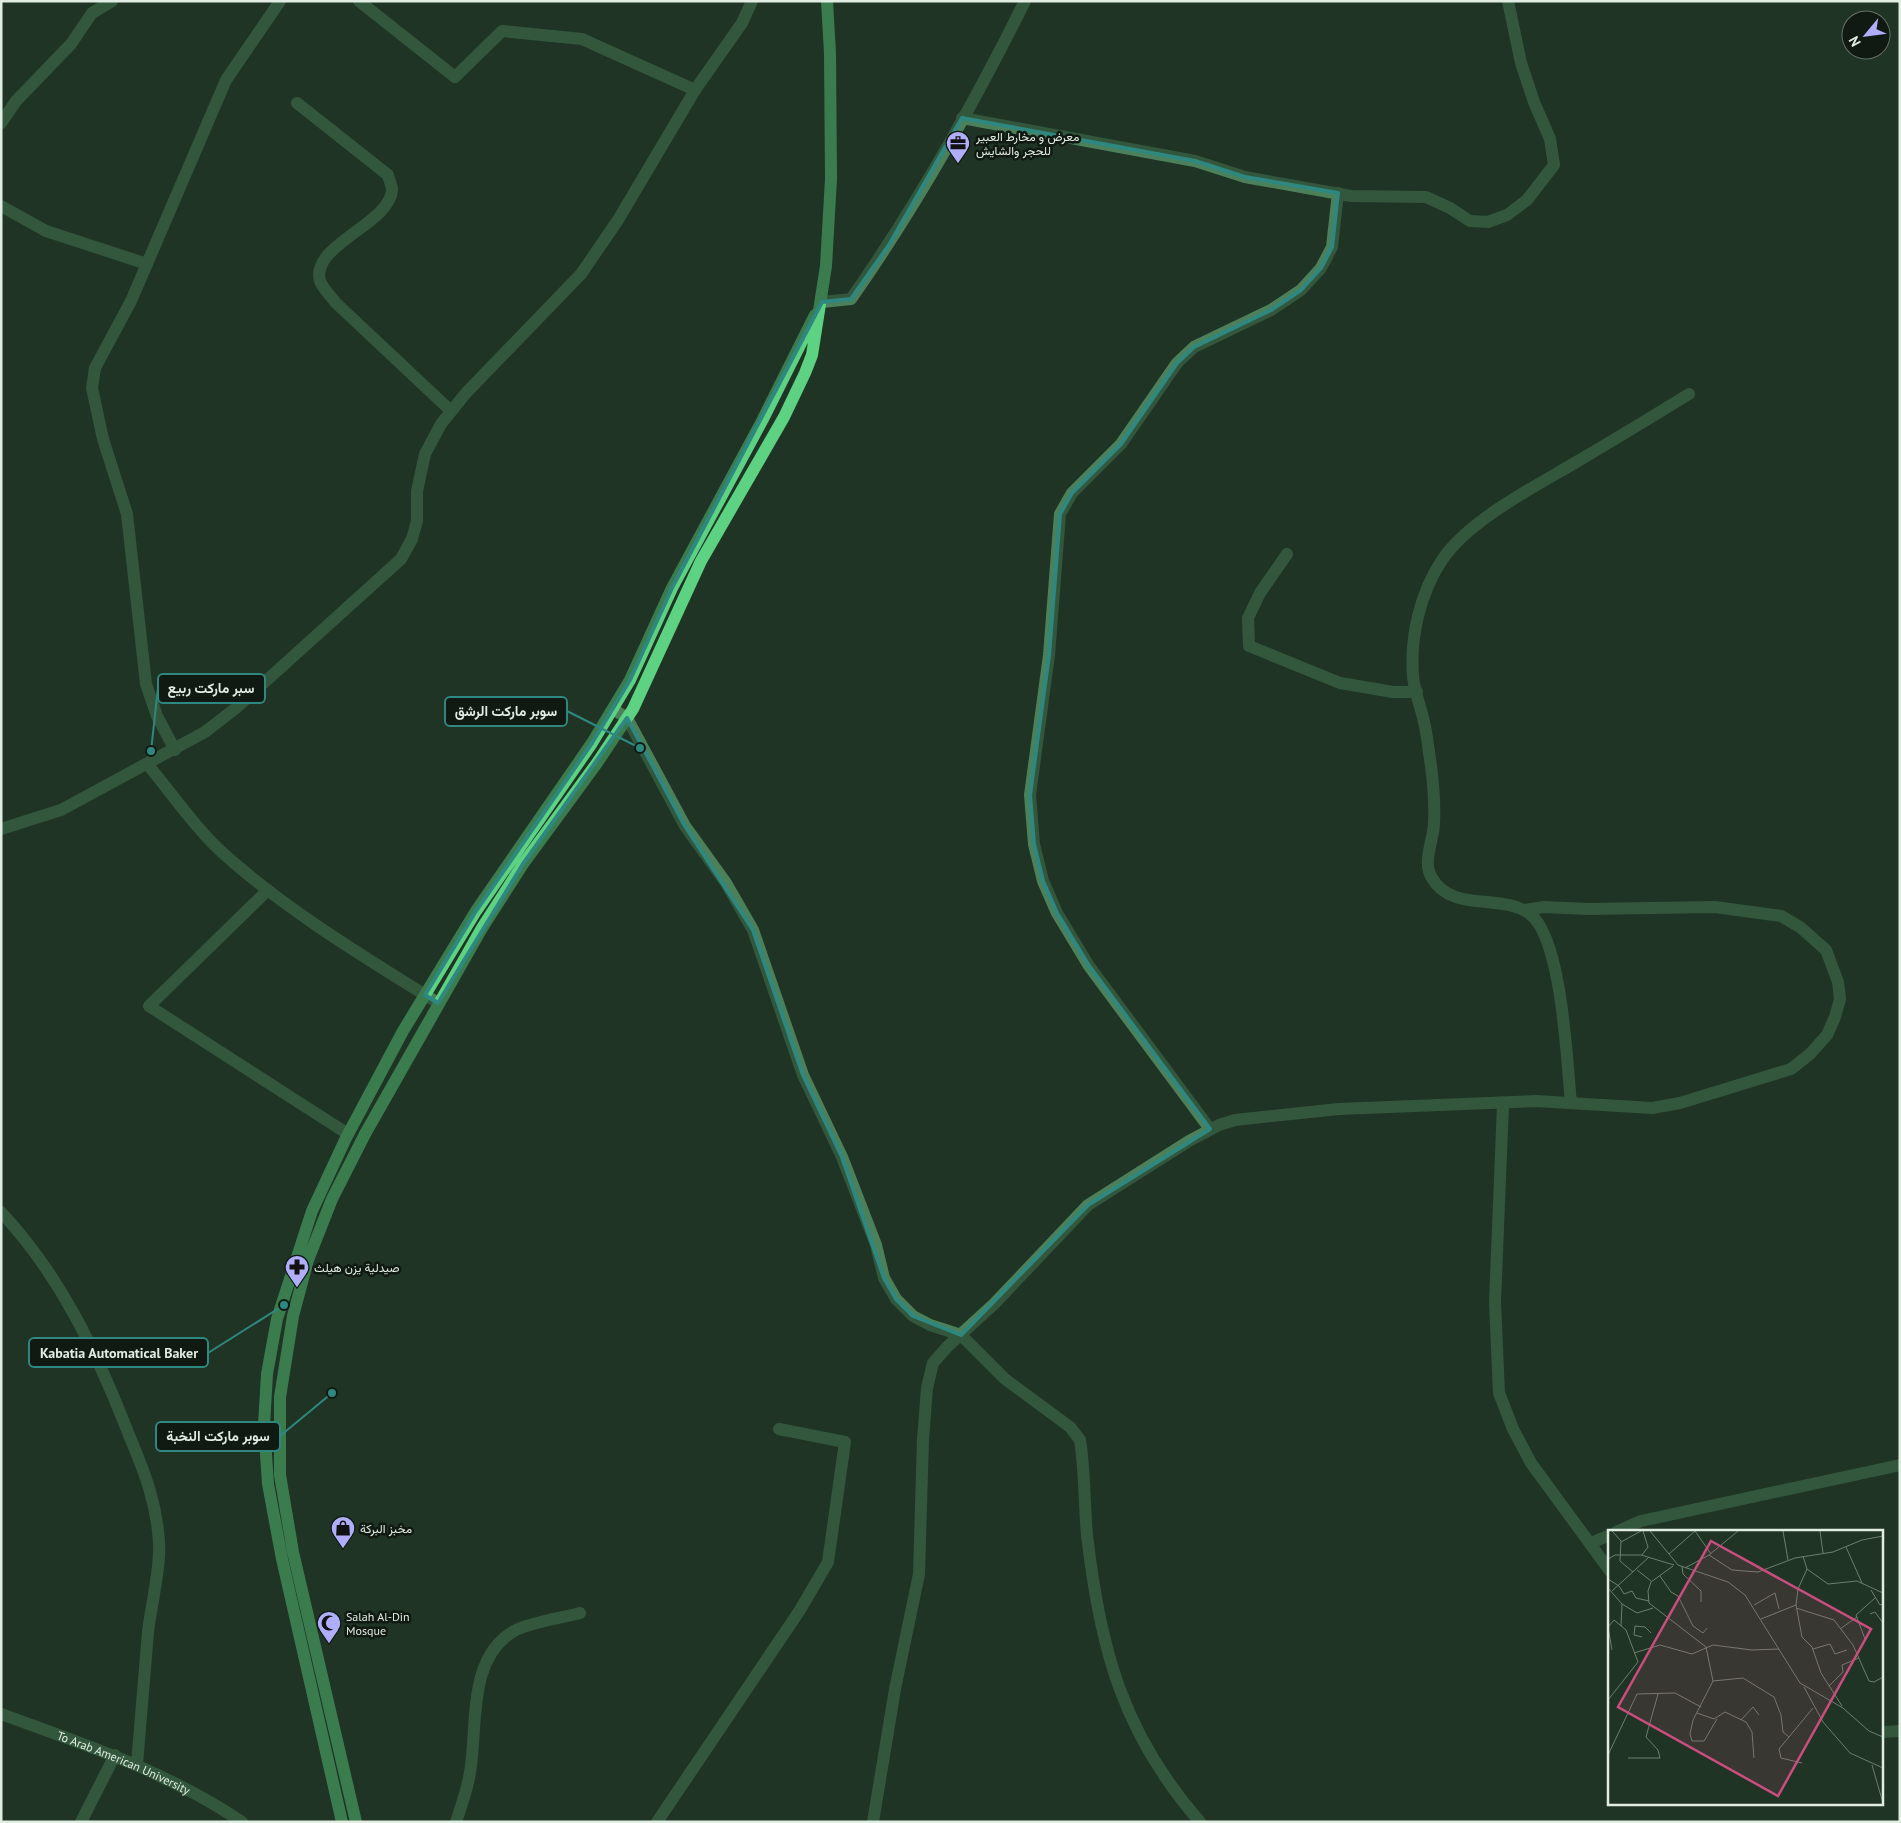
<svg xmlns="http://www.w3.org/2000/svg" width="1901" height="1823" viewBox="0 0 1901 1823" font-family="'PT Sans',Vazirmatn,sans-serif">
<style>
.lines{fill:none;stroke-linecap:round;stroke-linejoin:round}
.minor{stroke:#4c805a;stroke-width:12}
.major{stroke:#5ed283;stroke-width:12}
.marked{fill:none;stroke:#2e8880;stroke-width:4;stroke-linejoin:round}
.labels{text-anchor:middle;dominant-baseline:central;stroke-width:5;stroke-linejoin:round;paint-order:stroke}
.poi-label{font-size:12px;fill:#e1ede3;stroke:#101912;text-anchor:start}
.street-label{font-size:12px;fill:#e1ede3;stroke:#101912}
.inset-road{fill:none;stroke:#6d7e70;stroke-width:1}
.view{fill:#ca4d7d;fill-opacity:0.15;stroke:#ca4d7d;stroke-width:2.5}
.inset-edge{fill:none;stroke:#e1ede3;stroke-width:2.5}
.leader{fill:none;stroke:#2e8880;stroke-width:2}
.callout-dot{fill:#2e8880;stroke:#101912;stroke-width:2}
.callout{fill:#101912;stroke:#2e8880;stroke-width:2}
.callout-label{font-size:14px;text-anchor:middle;font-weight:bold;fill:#e1ede3}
</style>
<rect width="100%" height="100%" fill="#1f3424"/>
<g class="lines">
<g class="minor">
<path d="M359,1L455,77L502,31L582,39L695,90"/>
<path d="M297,103L388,175C389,180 392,185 392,190C390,224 310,245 320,281C323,289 331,296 336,303L451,411"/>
<path d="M962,118L1195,161L1245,177L1351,196L1426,197L1450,208L1470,221L1488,222L1507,215L1527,200L1554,165L1550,139L1534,102L1521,63L1508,1"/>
<path d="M1,123L16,101L71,44L92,13L112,1"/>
<path d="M1,206L46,231L147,264"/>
<path d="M822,302L851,299C917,205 974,104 1025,1"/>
<path d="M1287,554L1260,593L1248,618L1249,646L1340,683L1393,692H1417"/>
<path d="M613,709L627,718L685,826L726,883L753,930L803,1075L842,1157L876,1245L884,1278L896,1299L913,1316L930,1325L961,1335L1005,1379L1070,1427L1080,1440C1085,1471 1084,1503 1087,1535C1100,1649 1123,1734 1200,1822"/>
<path d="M175,750L157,716L146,684L127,514L103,439L92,388L95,368L131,301L226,80L280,1"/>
<path d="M148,765C173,795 196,829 225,855C289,912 366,958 438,1003"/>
<path d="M1,829L61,810L205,732L236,708L401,559L412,539L417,521V491L425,454L441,424L466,393L581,274L618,220L695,90L742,23L752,1"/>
<path d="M268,890L149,1006L348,1134"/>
<path d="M1571,1103C1567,1063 1562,938 1530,914C1502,893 1452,913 1432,878C1422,862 1433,842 1434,824C1435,803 1433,779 1430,759C1428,746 1427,734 1424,722C1421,707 1414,691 1413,676C1410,637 1420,593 1442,560C1468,521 1532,488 1573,464C1612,441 1650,418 1689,394"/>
<path d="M1503,1104L1495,1302L1499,1393L1513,1429L1531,1463L1610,1571"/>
<path d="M1210,1129L1089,966L1057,913L1043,881L1034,844L1030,795L1049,655L1060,514L1072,493L1121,444L1177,363L1194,347L1271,310L1301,290L1321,268L1332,247L1338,193"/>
<path d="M1,1212C60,1275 96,1351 127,1430C143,1469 156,1498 159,1542C161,1566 151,1606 148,1632C144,1676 141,1720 137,1764"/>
<path d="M1616,1532L1641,1521L1900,1465"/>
<path d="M1591,1543L1610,1535"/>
<path id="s1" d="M1,1714C84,1744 168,1772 242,1822"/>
<path d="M1882,1732L1900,1731"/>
<path d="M81,1822L115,1755"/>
<path d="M456,1822C461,1807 466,1793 469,1778C479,1731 465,1659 514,1631C531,1622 562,1618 580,1613"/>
<path d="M657,1822L800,1610L828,1562L845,1442L779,1429"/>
<path d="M873,1822L895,1689L919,1574L923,1439L927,1388L933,1363L948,1346L994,1304L1088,1205L1189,1141L1219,1125L1235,1120L1339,1109L1536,1101L1652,1108L1680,1103L1791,1069L1810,1054L1827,1035L1835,1017L1840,999L1838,982L1826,950L1800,927L1781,916L1715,907L1587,909L1544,907L1524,910"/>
</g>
<path class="major" d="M342,1822L282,1559L268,1484L264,1425L267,1374L277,1319L312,1211L346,1138L403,1031L476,911L592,743L630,680L672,588L763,419L815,315
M356,1822L293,1552L280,1475V1397L293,1316L308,1260L332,1199L365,1134L482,928L523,864L597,763L633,709L701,561L784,417L805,373L812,355L826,266L831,179L830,53L827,1"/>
</g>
<path d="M0 0H1901V1823H0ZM962,118L1195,161L1245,177L1338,193L1332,247L1321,268L1301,290L1271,310L1194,347L1177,363L1121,444L1072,493L1060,514L1049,655L1030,795L1034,844L1043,881L1057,913L1089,966L1210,1129L1088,1205L961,1335L913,1316L896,1299L884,1278L842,1157L803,1075L753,930L685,826L627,718L523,864L438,1003L425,995L476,911L592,743L630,680L672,588L822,302L851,299L889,245Z" fill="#1f3424" fill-opacity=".55" fill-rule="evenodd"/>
<path class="marked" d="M962,118L1195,161L1245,177L1338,193L1332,247L1321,268L1301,290L1271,310L1194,347L1177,363L1121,444L1072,493L1060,514L1049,655L1030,795L1034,844L1043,881L1057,913L1089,966L1210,1129L1088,1205L961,1335L913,1316L896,1299L884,1278L842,1157L803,1075L753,930L685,826L627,718L523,864L438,1003L425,995L476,911L592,743L630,680L672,588L822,302L851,299L889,245Z"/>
<defs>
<g id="office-pin" transform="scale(1.25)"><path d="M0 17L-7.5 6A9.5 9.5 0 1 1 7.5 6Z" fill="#b0aefa" stroke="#101912"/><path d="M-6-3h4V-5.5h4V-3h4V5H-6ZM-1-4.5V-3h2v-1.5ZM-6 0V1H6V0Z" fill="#111"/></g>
<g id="pharmacy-pin" transform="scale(1.25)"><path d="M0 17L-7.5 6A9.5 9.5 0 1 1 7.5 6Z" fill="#b0aefa" stroke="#101912"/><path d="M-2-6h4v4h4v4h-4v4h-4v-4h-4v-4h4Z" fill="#111"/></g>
<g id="shop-pin" transform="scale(1.25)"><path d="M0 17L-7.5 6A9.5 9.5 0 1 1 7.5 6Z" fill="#b0aefa" stroke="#101912"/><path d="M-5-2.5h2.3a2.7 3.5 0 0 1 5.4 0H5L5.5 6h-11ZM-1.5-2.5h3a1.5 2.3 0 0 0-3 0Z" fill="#111"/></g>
<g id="mosque-pin" transform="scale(1.25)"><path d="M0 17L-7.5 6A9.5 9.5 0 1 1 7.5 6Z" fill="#b0aefa" stroke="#101912"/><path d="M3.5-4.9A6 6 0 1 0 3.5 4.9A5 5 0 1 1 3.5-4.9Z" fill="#111"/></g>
</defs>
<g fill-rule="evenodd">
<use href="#office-pin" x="958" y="143"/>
<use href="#pharmacy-pin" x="297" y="1267"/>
<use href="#shop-pin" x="343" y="1528"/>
<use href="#mosque-pin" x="329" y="1623"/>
</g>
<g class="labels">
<g class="poi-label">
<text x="976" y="136">معرض و مخارط العبير<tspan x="976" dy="14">للحجر والشايش</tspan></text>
<text x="314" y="1267">صيدلية يزن هيلث</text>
<text x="360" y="1528">مخبز البركة</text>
<text x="346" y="1616">Salah Al-Din<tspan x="346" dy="14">Mosque</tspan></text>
</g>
<g class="street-label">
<text stroke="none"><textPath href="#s1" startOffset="132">To Arab American University</textPath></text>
</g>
</g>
<g transform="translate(1608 1530)">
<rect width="275" height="275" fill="#1f3424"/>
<path class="inset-road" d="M4,1L13,11L12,31L25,42M42,1L70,35L120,52L137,65L192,153L235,178L261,201L275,207M87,1L103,24M175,1L180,30M212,1L215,23M13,12L33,1M238,17L254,53M61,24L87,1M34,25L40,17L35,1M101,25L124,40L150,42L187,28L225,22L254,10L275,6M195,26L199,39L190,59L188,75L194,107L204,117L213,143L234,176M0,29L7,25H33L66,35M65,36L43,52L40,61L41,73L98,117L105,151L85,190L82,204L84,211H96L109,189M74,37L75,44L93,61V72M77,38L101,25L130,1M199,39L220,54L249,51L275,63M29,40L43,51M52,46L63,62L70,66L85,96L95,103L99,98M0,49L11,56L16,64L24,61L28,68L41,71M0,58L14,74L13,96M263,60L272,75L275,74M4,61L41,27M14,74L29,83L45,78M146,75L167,63L171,79M188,78L226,90L245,115L261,151L266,152L275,147M262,84L267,82L275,93M153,89L188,75M0,97L6,90L18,100L30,132L0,170M0,97L4,120M232,99L249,87M34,107L26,105L27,96L37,97L43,103M257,109L248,85L267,68M205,119L222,114L227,124L239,120M26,123L52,115L84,124L105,115L144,120L171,119M105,151L135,148L166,167L173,185L175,202L181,207M221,156L235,142L234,135L251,128M196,157L215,192L242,223L275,238M89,183L106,189L117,182L138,192L144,202L146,228M133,190L145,177L151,185M0,225L29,164L67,163L93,177M20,228H52L50,220L38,207L50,164M194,233L173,228L171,219L205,178M264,235L275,273"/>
<path class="view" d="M103,11L263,99L170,266L10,177Z"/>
<rect width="275" height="275" class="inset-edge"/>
</g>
<path class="leader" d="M151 751L158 688M640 748L567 711M284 1305L208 1353M332 1393L280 1436"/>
<g class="callout-dot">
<circle cx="151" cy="751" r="5"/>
<circle cx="640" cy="748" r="5"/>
<circle cx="284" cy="1305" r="5"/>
<circle cx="332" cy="1393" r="5"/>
</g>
<g class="callout">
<rect x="158" y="674" width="107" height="29" rx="5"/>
<rect x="445" y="697" width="122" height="29" rx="5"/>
<rect x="29" y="1338" width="179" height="29" rx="5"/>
<rect x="156" y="1422" width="124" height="29" rx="5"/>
</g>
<g class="callout-label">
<text x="211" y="693">سبر ماركت ربيع</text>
<text x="506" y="716">سوبر ماركت الرشق</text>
<text x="119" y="1358">Kabatia Automatical Baker</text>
<text x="218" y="1441">سوبر ماركت النخبة</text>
</g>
<rect width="1901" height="1823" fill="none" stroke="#e1ede3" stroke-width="5"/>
<g transform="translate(1866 35) rotate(241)"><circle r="24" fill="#101912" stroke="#646e66"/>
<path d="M0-4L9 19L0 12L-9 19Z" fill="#b0aefa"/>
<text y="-8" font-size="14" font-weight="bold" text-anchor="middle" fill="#e1ede3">N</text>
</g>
</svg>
